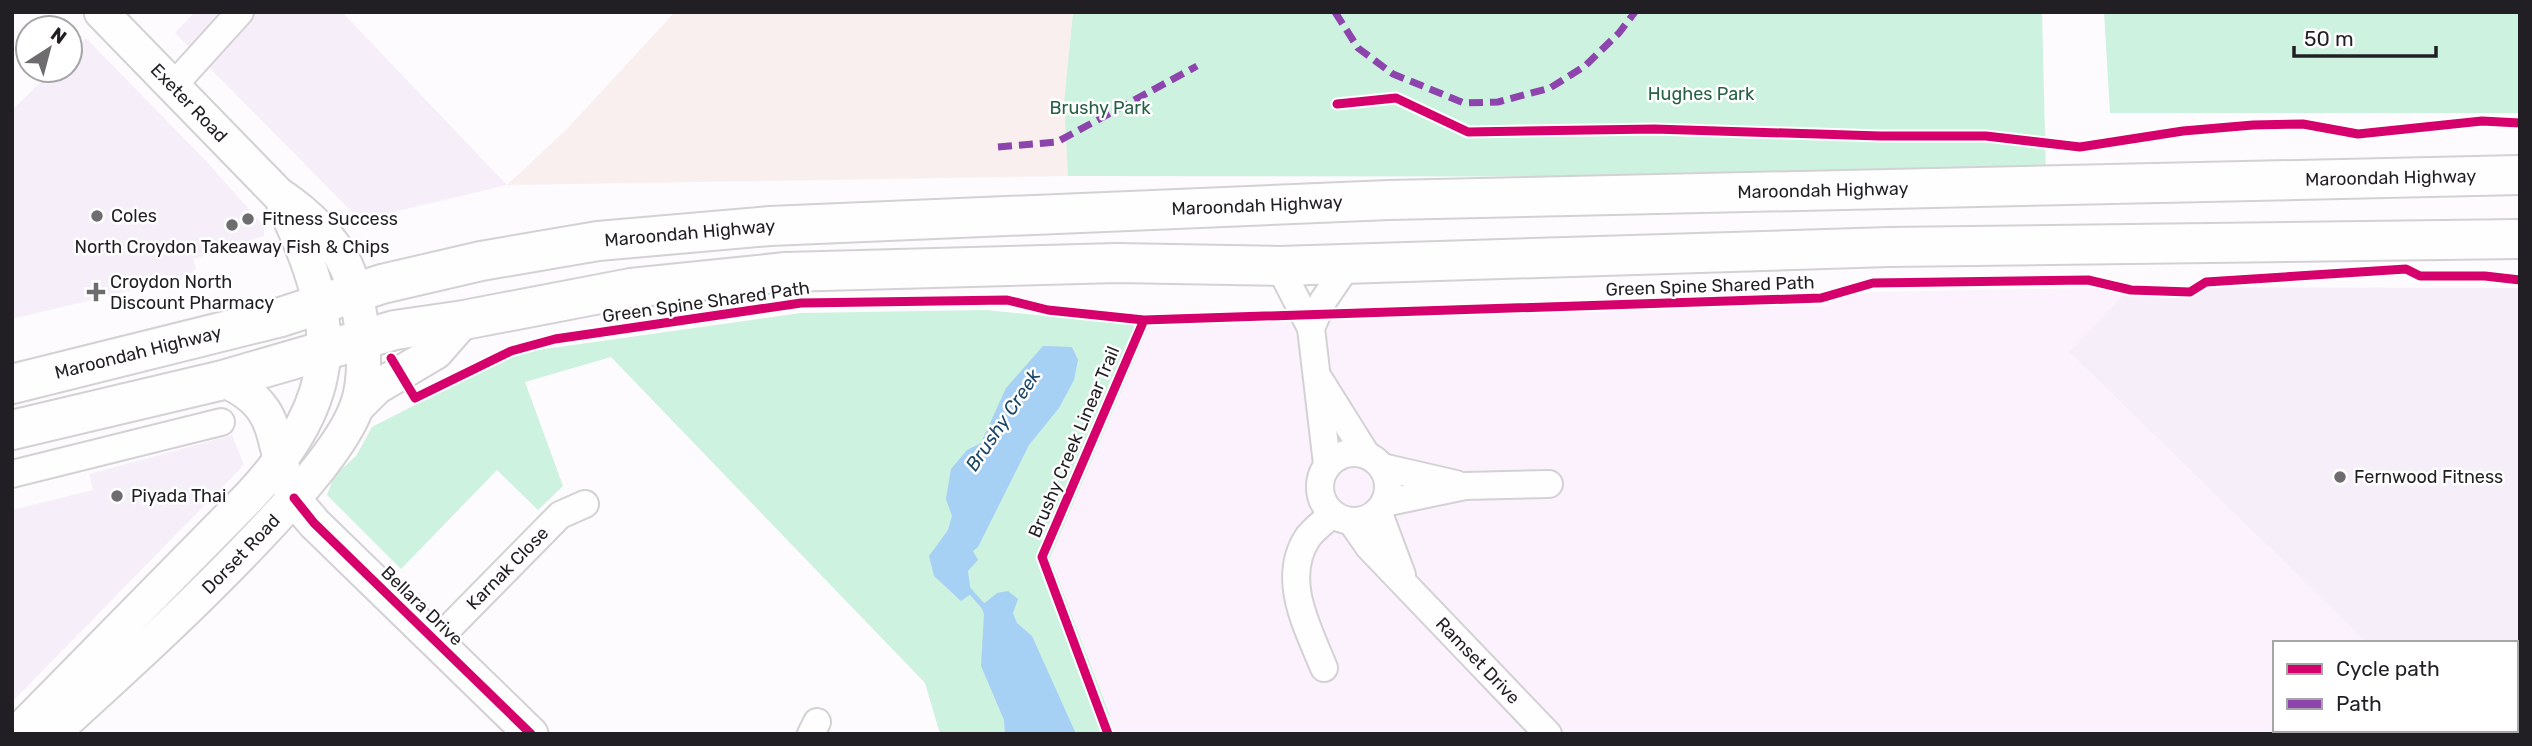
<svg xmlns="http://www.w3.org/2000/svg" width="2532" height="746" viewBox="0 0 2532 746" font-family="Rubik,sans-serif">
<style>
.built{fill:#f6eff9}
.industrial{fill:#fcf2fd}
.education{fill:#f9efee}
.green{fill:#cdf2e0}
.water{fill:#a7d0f5}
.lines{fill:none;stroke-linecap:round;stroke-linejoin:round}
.stream{stroke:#a7d0f5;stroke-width:5}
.minor-casing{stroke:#d4d1d5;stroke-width:30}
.major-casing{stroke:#d4d1d5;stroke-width:37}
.highway-casing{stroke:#d4d1d5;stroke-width:42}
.minor{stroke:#fffeff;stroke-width:26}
.major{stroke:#fffeff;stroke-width:33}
.highway{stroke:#fffeff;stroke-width:38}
.quiet{stroke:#8e44ad;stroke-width:7;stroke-dasharray:14 7;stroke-linecap:butt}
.cycleway-casing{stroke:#fff;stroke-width:13}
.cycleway{stroke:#d6006c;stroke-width:9}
.poi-dot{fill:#6f6c70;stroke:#fff;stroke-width:2.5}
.labels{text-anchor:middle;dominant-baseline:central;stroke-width:5;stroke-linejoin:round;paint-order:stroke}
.park-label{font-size:18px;fill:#266146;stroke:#fff}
.street-label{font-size:18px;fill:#221f24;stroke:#fff}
.poi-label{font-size:18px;fill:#221f24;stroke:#fff;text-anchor:start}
.water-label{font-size:19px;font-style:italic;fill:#194668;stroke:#fff}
</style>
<rect width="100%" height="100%" fill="#fdfbfe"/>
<path class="built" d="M195,12H342L507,185L360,220L175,33Z
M86,38L206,161L264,226V236L193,259L196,269L187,277L12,319V110L53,70H70V53Z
M2130,287L2520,288V734H2461L2457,730H2516V643H2367L2069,352Z
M232,435L244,465L12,702V510L93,490L89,474Z"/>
<path class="industrial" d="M2130,287L2069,352L2367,643H2275V730H2457L2461,734H1112L1109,712L1050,558L1149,326L1795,305L1825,307L1835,298L1875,292Z"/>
<path class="education" d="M675,12H1073L1064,102L1068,176L507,185L566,130Z"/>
<path class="green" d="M1073,12H2042L2046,177L1068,176L1064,102Z
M2104,12H2520V113H2110Z
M986,310L1149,326L1050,558L1109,713L1112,734H940L925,683L611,357L525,382L563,486L538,510L497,470L401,569L327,495L334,476L356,456L372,427L516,353L801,313Z"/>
<path class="water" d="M1043,346L1072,347L1078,360L1074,380L1059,408L1029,445L978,547L973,551L978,560L968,571L971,594L961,601L934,576L929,556L948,530L952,516L946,499L951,469L967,450L981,443L1006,388Z
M1008,591L1018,599L1013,613L1017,623L1032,636L1076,734H1005L1004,720L981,666L984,614L981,606L997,593Z"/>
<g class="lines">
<path class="stream" d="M968,589L985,608"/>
<g class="minor-casing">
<g id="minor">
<path d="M173,86L240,12"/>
<path d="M1279,266L1311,328L1327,464"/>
<path d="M1311,328L1323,301L1349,263"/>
<path d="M1319,379L1366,454"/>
<circle cx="1354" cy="487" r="34"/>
<path d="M1382,467L1456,484"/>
<path d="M12,474L221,422"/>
<path d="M1384,503L1465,486L1549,484"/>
<path d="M1378,511L1402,575"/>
<path id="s1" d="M1351,521L1369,547L1548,734"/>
<path id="s2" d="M436,641L560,515L585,504"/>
<path d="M1324,668C1308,628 1280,579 1308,537C1314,529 1325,521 1332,514"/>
<path d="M811,734L817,722"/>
</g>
</g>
<g class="major-casing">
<g id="major">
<path d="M223,380C287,407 267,445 294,497C298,506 308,515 314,523L531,734"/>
<path d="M357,407L377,387L436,352L464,320"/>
<path d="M16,734L250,496C343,395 341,326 284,206"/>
<path id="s3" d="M52,734C128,665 203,597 273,521C300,492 344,443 357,406C370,370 362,301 346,266C331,236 305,212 278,194L101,12"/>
</g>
</g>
<g class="highway-casing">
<g id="highway">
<path id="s4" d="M12,384L281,317L382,284L481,261L598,241L770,226L1389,200L2520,175"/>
<path d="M12,430L223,380L395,330L464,320L631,288L786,272L1117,263L1279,266L1889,247L2520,239"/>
</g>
</g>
<use href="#minor" class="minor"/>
<use href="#major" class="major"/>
<use href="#highway" class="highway"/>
<path class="quiet" d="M1335,12L1358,48L1393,74L1464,103L1498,102L1550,88L1585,66L1619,33L1635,12
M998,147L1057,142L1197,66"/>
<g class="cycleway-casing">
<path id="cycleway" d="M1337,104L1396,98L1468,132L1654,129L1880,136H1986L2080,147L2183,131L2253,125L2303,124L2358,134L2482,121L2520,123
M391,358L415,398L511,351L555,339L801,303L1007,300L1048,310L1144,320L1821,298L1873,283L2088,280L2131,290L2190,292L2206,282L2406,269L2420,276H2485L2520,280
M294,498L314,523L531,734
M1108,734L1042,557L1144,320"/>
</g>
<use href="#cycleway" class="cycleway"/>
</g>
<g class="poi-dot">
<circle cx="97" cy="216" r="7"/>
<circle cx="248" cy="219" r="7"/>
<circle cx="232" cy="225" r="7"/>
<path d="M92.5 281.5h7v7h7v7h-7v7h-7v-7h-7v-7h7z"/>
<circle cx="2340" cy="477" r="7"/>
<circle cx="117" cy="496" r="7"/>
</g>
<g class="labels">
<g class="park-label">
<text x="1701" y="94">Hughes Park</text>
<text x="1100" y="108">Brushy Park</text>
</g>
<g class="street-label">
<text transform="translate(189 103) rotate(46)">Exeter Road</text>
<text stroke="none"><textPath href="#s4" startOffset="2398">Maroondah Highway</textPath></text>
<text stroke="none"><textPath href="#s4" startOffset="1830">Maroondah Highway</textPath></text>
<text stroke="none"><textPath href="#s4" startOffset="1264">Maroondah Highway</textPath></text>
<text stroke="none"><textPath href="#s4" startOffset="696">Maroondah Highway</textPath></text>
<text transform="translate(1710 286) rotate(-2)">Green Spine Shared Path</text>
<text transform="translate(706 302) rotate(-8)">Green Spine Shared Path</text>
<text stroke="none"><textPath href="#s4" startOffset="130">Maroondah Highway</textPath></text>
<text transform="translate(1074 442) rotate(-67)">Brushy Creek Linear Trail</text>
<text stroke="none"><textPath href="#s3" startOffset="261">Dorset Road</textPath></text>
<text stroke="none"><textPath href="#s2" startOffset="102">Karnak Close</textPath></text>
<text transform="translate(422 606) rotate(44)">Bellara Drive</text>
<text stroke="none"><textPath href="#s1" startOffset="189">Ramset Drive</textPath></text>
</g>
<g class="poi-label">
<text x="111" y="216">Coles</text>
<text x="262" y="219">Fitness Success</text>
<text x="232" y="247" text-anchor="middle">North Croydon Takeaway Fish &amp; Chips</text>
<text x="110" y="282">Croydon North<tspan x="110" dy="21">Discount Pharmacy</tspan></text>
<text x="2354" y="477">Fernwood Fitness</text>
<text x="131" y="496">Piyada Thai</text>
</g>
<g class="water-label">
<text transform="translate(1003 420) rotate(-56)">Brushy Creek</text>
</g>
</g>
<rect width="2532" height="746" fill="none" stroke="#221f24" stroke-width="28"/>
<rect x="2273" y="641" width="245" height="91" fill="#ffffff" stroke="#a7a5a7" stroke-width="2"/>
<rect x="2287" y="664" width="35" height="10" fill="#d6006c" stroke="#a7a5a7" stroke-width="2"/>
<text x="2336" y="676" font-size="21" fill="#221f24">Cycle path</text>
<rect x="2287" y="699" width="35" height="10" fill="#8e44ad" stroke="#a7a5a7" stroke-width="2"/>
<text x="2336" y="711" font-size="21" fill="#221f24">Path</text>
<g transform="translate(49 49) rotate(36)"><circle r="33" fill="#ffffff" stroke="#a7a5a7" stroke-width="2"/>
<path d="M0-5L12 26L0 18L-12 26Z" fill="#6f6c70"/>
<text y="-10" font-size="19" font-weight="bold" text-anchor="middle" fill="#221f24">N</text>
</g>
<path d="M2294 46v10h142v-10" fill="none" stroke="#221f24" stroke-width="3.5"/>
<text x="2304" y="46" font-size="21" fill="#221f24" stroke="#ffffff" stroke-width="5" paint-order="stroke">50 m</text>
</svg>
